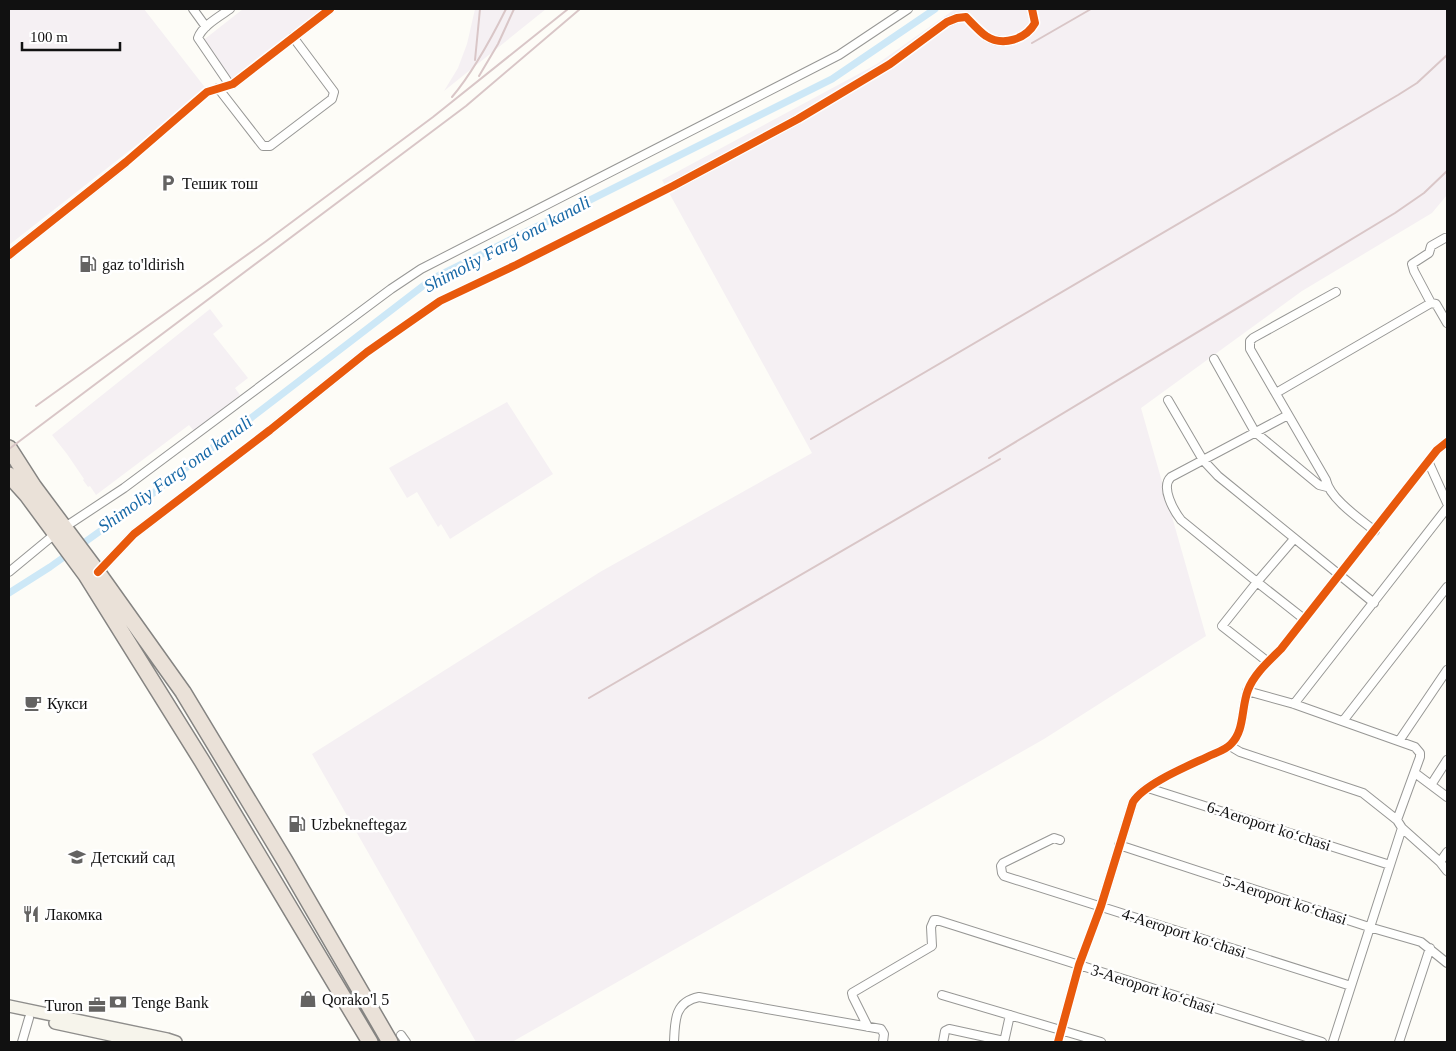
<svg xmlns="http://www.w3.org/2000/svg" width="1456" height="1051" viewBox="0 0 1456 1051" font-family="Georgia,serif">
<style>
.industrial{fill:#f5f0f3}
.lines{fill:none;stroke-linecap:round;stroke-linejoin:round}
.canal{stroke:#cde8f7;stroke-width:7}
.street-casing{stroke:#979795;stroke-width:10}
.secondary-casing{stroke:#8e8d8b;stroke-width:14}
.highway-casing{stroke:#858482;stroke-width:18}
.street{stroke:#fffffe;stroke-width:8}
.secondary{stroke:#f6f4eb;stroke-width:11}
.highway{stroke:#eae1d8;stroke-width:15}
.rail{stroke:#d9c6c7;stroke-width:2}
.cycleway-casing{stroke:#fff;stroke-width:11}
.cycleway{stroke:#e8590c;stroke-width:8}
.labels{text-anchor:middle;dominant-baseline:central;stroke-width:5;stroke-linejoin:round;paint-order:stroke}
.poi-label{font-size:16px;fill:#111;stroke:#fff;text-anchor:start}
.street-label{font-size:16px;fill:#111;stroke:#fff}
.water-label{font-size:18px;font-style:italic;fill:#1768a6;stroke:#fff}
</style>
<rect width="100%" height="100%" fill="#fdfcf7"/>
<path class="industrial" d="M9,9H144L207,90L9,245Z
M243,9H325L232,81L201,42Z
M475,9H546L444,91L458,68L467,44Z
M955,9H1447V195L1432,213L1302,291L1141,408L1206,636L1044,739L512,1042H476L312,754L600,572L812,453L662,180L877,64Z
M210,309L223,326L213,334L248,378L235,388L240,395L194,431L189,425L96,495L90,486L88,487L83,480L84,479L67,454L52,435Z
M507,402L553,474L450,539L441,524L438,527L417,492L407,498L389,468Z"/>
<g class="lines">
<path class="canal" d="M9,593L50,567L152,494L432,279L832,79L935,9"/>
<g class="street-casing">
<path id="street" d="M193,9L206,27
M230,9C220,16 202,26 198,38L230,85
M218,88L263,146H270L332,99L334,92L293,37
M9,255L126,162L207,92L233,84L330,9
M1336,292L1253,338L1250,341V349L1326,480C1330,499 1360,519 1375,531
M1431,303L1414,271L1412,264L1429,253L1431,246L1445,238
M1214,359L1255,432L1319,485L1327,487
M1276,393L1431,303L1436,304L1447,323
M1168,400L1203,460L1218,476L1374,603
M1428,461L1447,503
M65,527L124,488L391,289L421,269L839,55L908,9
M1294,539L1257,582L1304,619
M9,572L55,534
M98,572L134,534L270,430L367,352L440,301L516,265L673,186L798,119L890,64L947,22L957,18L966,17C972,23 979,31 986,36C1003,47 1026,39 1035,23L1032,9
M1268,662L1222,626L1257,582L1181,520C1174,511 1160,487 1171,477L1288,415
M1247,691L1294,704L1415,747L1420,753V757L1397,820
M1294,704L1447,508
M1343,721L1447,587
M1399,741L1447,670
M1230,746L1240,752L1363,793L1397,820L1402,828L1440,862L1447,871
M1415,773L1447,797
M1431,785L1447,760
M1148,788L1390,865
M1060,840L1054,838L1003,863L1001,866L1002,873L1004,876L1351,986
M1119,845L1369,927L1421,942L1447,963
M1440,862L1447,852
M942,995L1101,1042
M868,1027L853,997L852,993L932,946L931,927L934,920H937L1322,1042
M401,1035L406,1042
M22,1042L29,1018
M674,1042C675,1021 674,1002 699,997L881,1029L884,1034L883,1042
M943,1042L945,1031L949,1029L1004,1041
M1004,1042L1010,1015
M1058,1042L1079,965L1101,906L1133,802C1144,784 1188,766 1207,757C1215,753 1226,750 1231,744C1245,730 1241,708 1248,690C1254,674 1269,661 1281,649L1437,450L1447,442
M1333,1042L1402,828
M1399,1042L1430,948"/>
</g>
<g class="secondary-casing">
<path id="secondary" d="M9,1006L167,1039L176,1042
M55,1023L143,1042"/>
</g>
<g class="highway-casing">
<path id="highway" d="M9,448L34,487L96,570L183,692L285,861L390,1042
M9,475L27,495L86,575L202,761L370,1042"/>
</g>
<use href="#street" class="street"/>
<use href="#secondary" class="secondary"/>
<use href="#highway" class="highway"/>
<path class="rail" d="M1032,43L1091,9
M475,60L480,9
M479,76L498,44L514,9
M452,97C474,71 491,39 506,9
M36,406L265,242L433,117L568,9
M811,439L1398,95L1417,83L1447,55
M9,449L466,106L580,9
M989,458L1395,213L1424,193L1447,171
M589,698L1000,459"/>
<g class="cycleway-casing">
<path id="cycleway" d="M9,255L126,162L207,92L233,84L330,9
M98,572L134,534L270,430L367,352L440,301L516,265L673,186L798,119L890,64L947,22L957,18L966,17C972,23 979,31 986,36C1003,47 1026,39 1035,23L1032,9
M1058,1042L1079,965L1101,906L1133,802C1144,784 1188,766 1207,757C1215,753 1226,750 1231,744C1245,730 1241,708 1248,690C1254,674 1269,661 1281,649L1437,450L1447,442"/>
</g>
<use href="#cycleway" class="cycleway"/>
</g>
<defs>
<g id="parking-bare" transform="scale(1.35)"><path d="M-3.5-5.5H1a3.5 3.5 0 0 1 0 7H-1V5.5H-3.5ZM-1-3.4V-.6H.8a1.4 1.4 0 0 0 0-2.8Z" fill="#646362" stroke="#fff" stroke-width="2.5" paint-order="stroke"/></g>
<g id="fuel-bare" transform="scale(1.35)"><path d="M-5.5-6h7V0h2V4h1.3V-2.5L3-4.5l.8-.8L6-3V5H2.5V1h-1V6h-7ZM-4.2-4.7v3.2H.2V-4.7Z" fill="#646362" stroke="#fff" stroke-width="2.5" paint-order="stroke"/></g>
<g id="cafe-bare" transform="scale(1.35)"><path d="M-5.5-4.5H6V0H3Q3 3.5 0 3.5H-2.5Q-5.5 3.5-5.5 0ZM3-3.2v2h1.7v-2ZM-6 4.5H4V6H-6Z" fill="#646362" stroke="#fff" stroke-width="2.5" paint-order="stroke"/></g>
<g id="school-bare" transform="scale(1.35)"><path d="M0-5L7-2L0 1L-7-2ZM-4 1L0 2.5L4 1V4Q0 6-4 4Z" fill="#646362" stroke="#fff" stroke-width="2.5" paint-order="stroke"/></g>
<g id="restaurant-bare" transform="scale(1.35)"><path d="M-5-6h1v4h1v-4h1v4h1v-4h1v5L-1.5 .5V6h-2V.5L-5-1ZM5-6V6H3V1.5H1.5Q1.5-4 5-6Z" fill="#646362" stroke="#fff" stroke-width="2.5" paint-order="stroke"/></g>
<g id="shop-bare" transform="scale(1.35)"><path d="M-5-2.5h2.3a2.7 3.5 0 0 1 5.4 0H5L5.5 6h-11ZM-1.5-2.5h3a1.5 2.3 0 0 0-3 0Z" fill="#646362" stroke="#fff" stroke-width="2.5" paint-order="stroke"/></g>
<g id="bank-bare" transform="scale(1.35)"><path d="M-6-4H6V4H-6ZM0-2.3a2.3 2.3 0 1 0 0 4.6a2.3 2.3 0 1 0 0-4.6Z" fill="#646362" stroke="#fff" stroke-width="2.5" paint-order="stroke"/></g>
<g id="office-bare" transform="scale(1.35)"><path d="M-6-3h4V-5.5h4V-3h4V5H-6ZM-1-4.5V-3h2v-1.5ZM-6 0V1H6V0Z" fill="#646362" stroke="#fff" stroke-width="2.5" paint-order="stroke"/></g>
</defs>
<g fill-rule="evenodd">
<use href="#parking-bare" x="168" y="183"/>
<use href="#fuel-bare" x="88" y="264"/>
<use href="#cafe-bare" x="33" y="703"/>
<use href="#fuel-bare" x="297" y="824"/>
<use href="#school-bare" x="77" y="857"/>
<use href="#restaurant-bare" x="31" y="914"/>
<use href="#shop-bare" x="308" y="999"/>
<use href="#bank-bare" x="118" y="1002"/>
<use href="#office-bare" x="97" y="1005"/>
</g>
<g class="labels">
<g class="poi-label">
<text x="182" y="183">Тешик тош</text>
<text x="102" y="264">gaz to'ldirish</text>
<text x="47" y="703">Кукси</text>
<text x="311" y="824">Uzbekneftegaz</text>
<text x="91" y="857">Детский сад</text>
<text x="45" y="914">Лакомка</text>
<text x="322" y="999">Qorako'l 5</text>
<text x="132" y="1002">Tenge Bank</text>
<text x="83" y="1005" text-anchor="end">Turon</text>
</g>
<g class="street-label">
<text transform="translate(1269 826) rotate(18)">6-Aeroport koʻchasi</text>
<text transform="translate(1285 900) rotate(18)">5-Aeroport koʻchasi</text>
<text transform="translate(1184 933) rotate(18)">4-Aeroport koʻchasi</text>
<text transform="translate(1153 989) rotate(18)">3-Aeroport koʻchasi</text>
</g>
<g class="water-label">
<text transform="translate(507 244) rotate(-28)">Shimoliy Fargʻona kanali</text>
<text transform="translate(175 474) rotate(-36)">Shimoliy Fargʻona kanali</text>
</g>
</g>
<rect width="1456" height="1051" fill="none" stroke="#111111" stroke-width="20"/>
<path d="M22 42v8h98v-8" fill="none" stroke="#111111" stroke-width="2.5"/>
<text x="30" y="42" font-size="15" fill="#111111" stroke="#ffffff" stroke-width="4" paint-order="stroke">100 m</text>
</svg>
